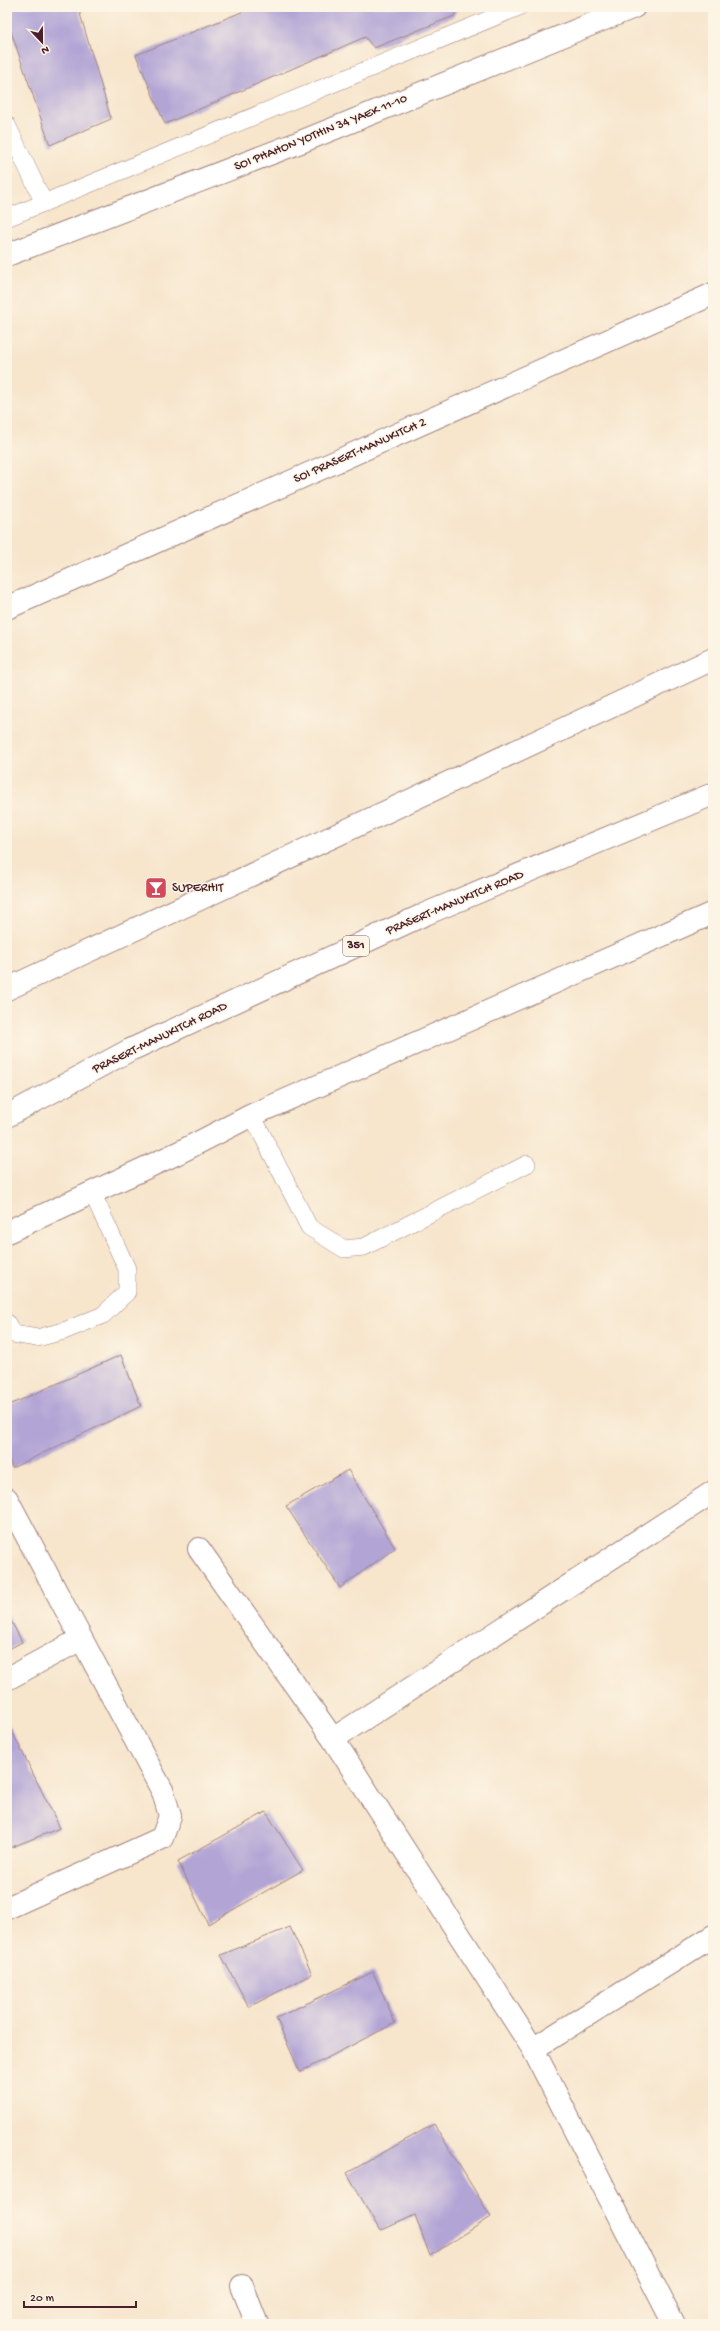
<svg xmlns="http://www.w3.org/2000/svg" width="720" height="2331" viewBox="0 0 720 2331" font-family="'Gochi Hand',sans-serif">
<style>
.building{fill:#b2a5d6}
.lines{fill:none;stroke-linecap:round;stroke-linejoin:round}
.lane-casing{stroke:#a0827c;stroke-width:18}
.street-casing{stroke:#a0827c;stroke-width:24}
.primary-casing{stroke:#a0827c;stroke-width:24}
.lane{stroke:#fff;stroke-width:17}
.street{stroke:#fff;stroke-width:22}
.primary{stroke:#fff;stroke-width:22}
.labels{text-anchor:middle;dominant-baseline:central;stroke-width:3;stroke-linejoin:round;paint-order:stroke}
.shield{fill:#fcf5e5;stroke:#7f5f63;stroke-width:1}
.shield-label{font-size:12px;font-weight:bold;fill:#4a1f2b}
.street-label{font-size:13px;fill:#4a1f2b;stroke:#fcf5e5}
.poi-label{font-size:13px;fill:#4a1f2b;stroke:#fcf5e5;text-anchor:start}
</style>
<rect width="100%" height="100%" fill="#fcf5e5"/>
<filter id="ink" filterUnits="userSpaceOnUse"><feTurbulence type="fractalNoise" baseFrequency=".025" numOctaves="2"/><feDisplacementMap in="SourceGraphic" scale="8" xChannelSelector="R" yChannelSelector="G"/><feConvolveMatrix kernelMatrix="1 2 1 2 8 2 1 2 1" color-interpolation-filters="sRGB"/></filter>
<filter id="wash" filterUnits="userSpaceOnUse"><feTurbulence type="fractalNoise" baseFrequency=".012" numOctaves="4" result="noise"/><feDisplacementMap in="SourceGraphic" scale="16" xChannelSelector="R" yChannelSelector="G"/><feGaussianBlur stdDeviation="0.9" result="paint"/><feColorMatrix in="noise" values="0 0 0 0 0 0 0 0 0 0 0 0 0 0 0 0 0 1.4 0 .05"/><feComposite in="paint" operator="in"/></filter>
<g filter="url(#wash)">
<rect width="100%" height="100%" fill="#f7e5cc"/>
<g id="blocks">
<path class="building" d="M7,7H78L111,119L50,145L7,20Z
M254,7H458L454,16L374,48L365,37L165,124L136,55Z
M121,1355L141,1406L12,1468L7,1454V1406Z
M348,1470L395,1548L340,1588L286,1506Z
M7,1613L22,1642L7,1650Z
M7,1721L60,1828L7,1849Z
M266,1812L303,1870L208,1924L178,1861Z
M290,1927L312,1974L249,2007L221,1955Z
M373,1972L395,2023L300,2072L276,2018Z
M434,2124L491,2217L430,2256L415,2215L380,2231L347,2173Z"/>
</g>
</g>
<g filter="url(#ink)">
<use href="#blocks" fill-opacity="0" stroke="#a0827c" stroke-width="1"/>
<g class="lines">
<g class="lane-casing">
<path id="lane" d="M7,125L44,203
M7,218L519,7
M252,1115L309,1227L344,1249L364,1247L527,1164
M7,1323L13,1334L37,1338L64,1331L103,1315L127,1292V1269L92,1192"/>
</g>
<g class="street-casing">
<path id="street" d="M7,255L303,141L634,7
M7,608L713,294
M7,989L713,659
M7,1499L163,1792L170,1816L162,1838L7,1908
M199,1549L333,1739L533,2049L674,2324
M7,1679L81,1639
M333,1739L713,1492
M533,2049L713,1936
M242,2286L257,2324"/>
</g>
<g class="primary-casing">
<path id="primary" d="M7,1116L128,1051L423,915L713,794
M7,1232L180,1152L252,1115L713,913"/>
</g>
<use href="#lane" class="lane"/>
<use href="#street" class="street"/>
<use href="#primary" class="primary"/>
</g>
</g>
<defs>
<g id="bar-square" transform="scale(1.15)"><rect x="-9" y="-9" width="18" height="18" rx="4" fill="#d1495b" stroke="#fcf5e5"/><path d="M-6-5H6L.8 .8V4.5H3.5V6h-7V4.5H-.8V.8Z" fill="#fff"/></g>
</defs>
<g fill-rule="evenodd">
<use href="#bar-square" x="156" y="888"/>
</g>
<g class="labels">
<rect class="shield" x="343" y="936" width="26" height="20" rx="3"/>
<g class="shield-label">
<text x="356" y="946">351</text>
</g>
<g class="street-label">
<text transform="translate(321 133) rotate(-22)">SOI PHAHON YOTHIN 34 YAEK 11-10</text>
<text transform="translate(360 451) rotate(-24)">SOI PRASERT-MANUKITCH 2</text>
<text transform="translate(455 903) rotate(-23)">PRASERT-MANUKITCH ROAD</text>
<text transform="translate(160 1038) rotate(-26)">PRASERT-MANUKITCH ROAD</text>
</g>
<g class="poi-label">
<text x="172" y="888">SUPERHIT</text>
</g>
</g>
<rect width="720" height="2331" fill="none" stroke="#fcf5e5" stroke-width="24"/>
<g transform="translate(42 42) rotate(158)" stroke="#fcf5e5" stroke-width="3" paint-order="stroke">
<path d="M0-3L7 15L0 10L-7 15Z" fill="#4a1f2b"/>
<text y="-6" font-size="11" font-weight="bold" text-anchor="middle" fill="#4a1f2b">N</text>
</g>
<path d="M24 2301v6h112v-6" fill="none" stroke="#4a1f2b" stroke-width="2"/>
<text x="30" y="2301" font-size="12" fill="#4a1f2b" stroke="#fcf5e5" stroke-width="3" paint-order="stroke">20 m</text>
</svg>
